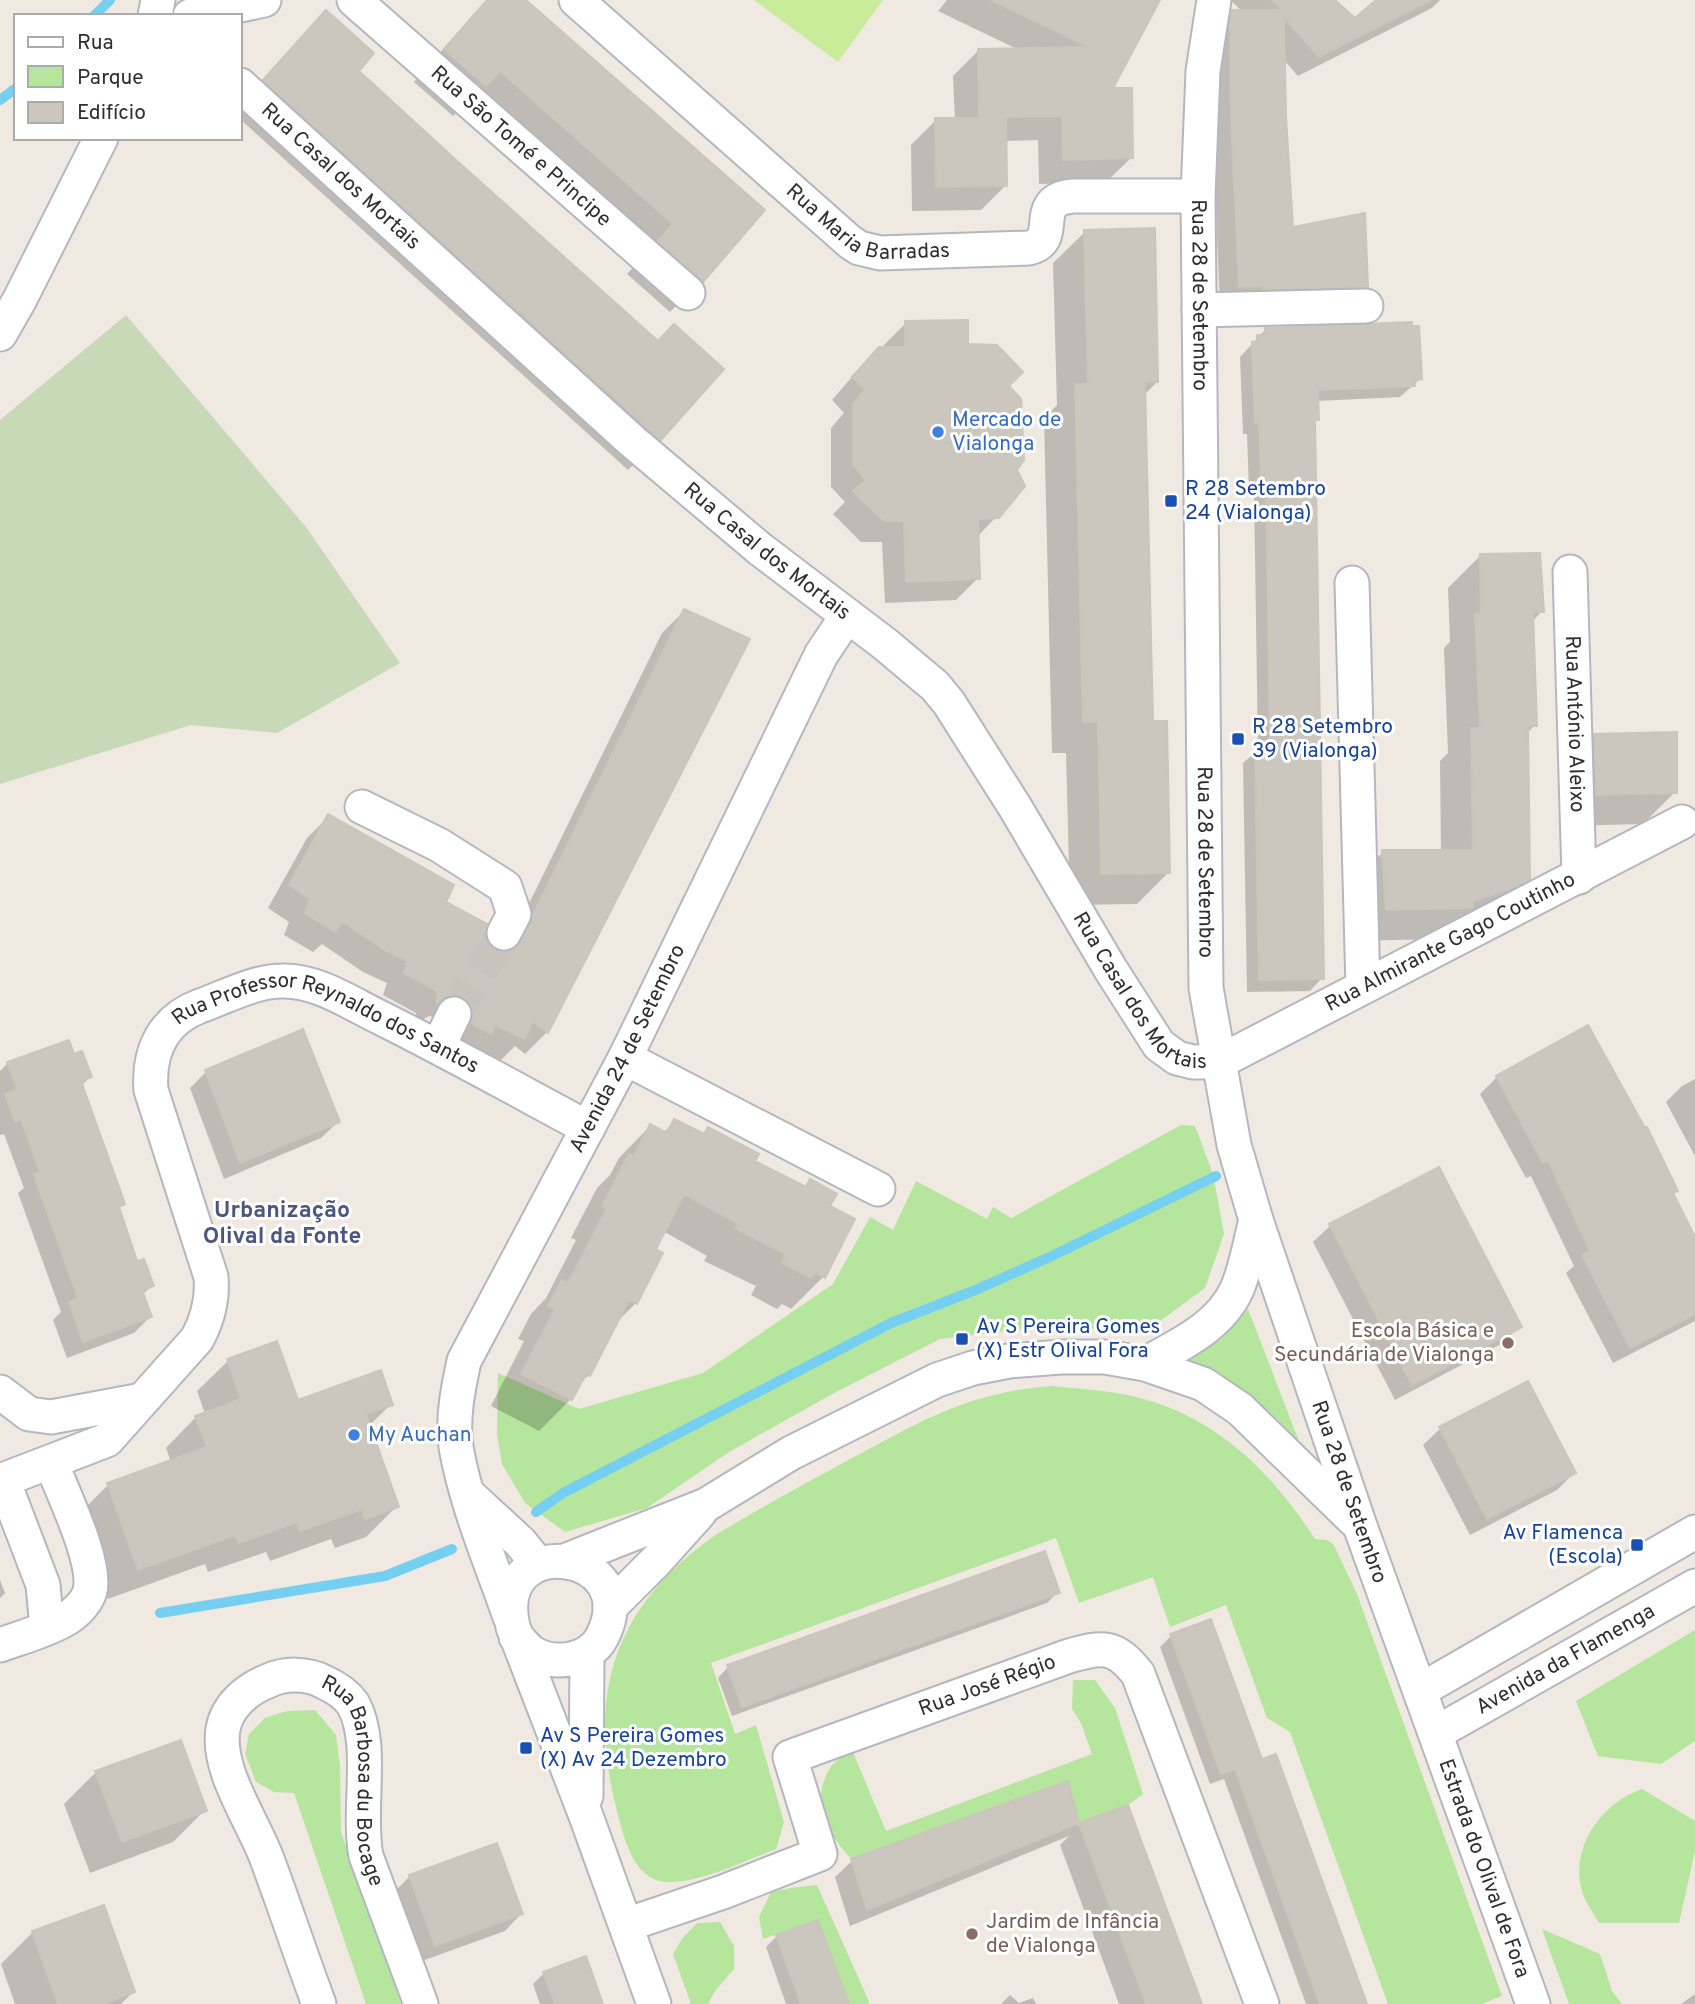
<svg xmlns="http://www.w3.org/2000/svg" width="1695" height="2004" viewBox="0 0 1695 2004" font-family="Overpass,sans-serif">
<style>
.green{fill:#b6e59e}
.cemetery{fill:#c8d9b8}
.pitch{fill:#c9ec9a}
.shadow{fill:#0003}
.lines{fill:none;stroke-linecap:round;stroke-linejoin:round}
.stream{stroke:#75cff0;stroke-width:10}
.building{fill:#cbc7bf;stroke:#cbc5ba;stroke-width:2}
.minor-tunnel{stroke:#c8c4bd;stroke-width:33;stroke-dasharray:33 17;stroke-linecap:butt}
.minor-casing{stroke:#b4b7c1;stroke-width:37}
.minor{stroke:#fff;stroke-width:33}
.shop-dot{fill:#3f7fe0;stroke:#fff;stroke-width:2.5}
.transit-dot{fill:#1a4fb4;stroke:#fff;stroke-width:2.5}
.education-dot{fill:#8d6e63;stroke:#fff;stroke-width:2.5}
.labels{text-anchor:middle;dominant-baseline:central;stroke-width:6;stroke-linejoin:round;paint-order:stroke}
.street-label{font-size:21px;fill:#2e2e2e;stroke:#fff}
.shop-label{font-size:21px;fill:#366cbe;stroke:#fff;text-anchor:start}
.transit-label{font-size:21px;fill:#164399;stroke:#fff;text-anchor:start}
.education-label{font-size:21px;fill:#785e54;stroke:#fff;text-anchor:end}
.neighbourhood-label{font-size:23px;font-weight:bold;fill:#4d5680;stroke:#fff}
</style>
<rect width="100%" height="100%" fill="#efe9e1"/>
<path class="green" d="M1181,1125L1195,1126L1213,1174L1224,1234L1205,1288L1148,1330L1053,1328L1006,1331L940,1339L836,1392L729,1452L647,1508L565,1532L525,1503L502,1464L497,1435L498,1373L579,1409L703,1373L833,1284L870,1217L893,1230L916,1181L987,1219L993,1207L1011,1218Z
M1248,1309L1302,1449L1185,1360L1220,1340Z
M1052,1386C1079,1389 1106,1390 1132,1396C1215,1415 1270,1470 1315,1539L1327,1540L1334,1545L1357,1594L1502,1996L1482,2004H1388L1290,1732L1267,1718L1226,1605L1170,1627L1153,1577L1079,1603L1056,1538L711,1663L735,1734L756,1725L784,1822L776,1849C747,1860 683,1892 654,1879C631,1869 623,1834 617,1811C586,1692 615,1605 717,1534C758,1509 801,1486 843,1463C916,1424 966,1392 1052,1386Z
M1695,1630V1741L1661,1764L1598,1756L1576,1701Z
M1073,1680H1095L1115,1708L1143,1794L1128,1805L1079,1823L1067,1781L851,1859C827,1831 809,1804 830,1768C834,1761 845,1755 852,1750L886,1831L1092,1754L1081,1723L1072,1709Z
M315,1710L336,1735L340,1766L341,1832L401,2004H366L294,1793L274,1792L256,1782L245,1754L249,1734L265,1718L287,1711Z
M1642,1789L1695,1821V1851L1679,1923H1599C1594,1914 1586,1903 1583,1894C1568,1849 1601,1803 1642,1789Z
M817,1885L870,2004H849L818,1920L763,1939L759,1917L771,1892L791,1888Z
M720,1922L734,1946V1969L715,1991L708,2004H691L673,1954L682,1939L697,1923Z
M1542,1929L1600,1954L1612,1991L1622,2004H1569Z"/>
<path class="cemetery" d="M126,315L306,527L400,663L277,733L191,725L0,784V420Z"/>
<path class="pitch" d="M754,0H883L838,62Z"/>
<path class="shadow" d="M487,0H523L762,210L702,280L670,312L627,274L642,257L468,102L453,116L414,82Z
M947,0H1154L1110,90L1131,158L1106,182L1039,184L1038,140L1005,141L1006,185L981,210L912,211L911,145L936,120H955L953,76L978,51L1019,50L938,11Z
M1230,0H1333L1362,26L1387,0H1440L1432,8L1298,76L1283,59L1291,229L1366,286L1346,307H1220L1210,67L1212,32L1233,12H1243Z
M326,12L356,71L657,343L659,438L628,470L240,119V105Z
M1085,232L1157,382L1144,395L1152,723L1169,872L1137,904L1070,905L1066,753H1052L1044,418L1057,405L1053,263Z
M906,323L967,345L1007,386L1015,470L997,516L977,537L978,578L956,600L885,603L882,542H861L833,514L845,502L831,487V428L844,413L832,400L857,371L884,349V345Z
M1266,329L1420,379L1400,397L1317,401V419L1313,423L1322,978L1310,991L1247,992L1243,763L1258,750L1254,491H1249L1247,434H1243L1240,357Z
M1480,556L1542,611L1531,623L1535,725L1526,734L1529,878L1496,910L1439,939L1354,941L1351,883L1383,852H1441L1440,761L1448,753L1444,648L1450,642L1448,588Z
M684,611L747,640L547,1032L525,1054L515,1046L501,1060L475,1048L468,1055L441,1019L429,1016L416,1024V1013L383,995L387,983L363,972L322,944L313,952L284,935L289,922L268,908L307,838L329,816L483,935L486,944L494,951L506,953L512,938L662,633Z
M1595,735L1675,792L1643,824L1565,826L1563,767Z
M73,1056L90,1077L81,1086L123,1204L118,1209L136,1263L152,1286L142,1295L150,1317L134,1333L67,1358L53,1320L61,1312L18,1193L24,1188L4,1134L0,1135V1071L8,1063Z
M206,1072L338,1122L321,1138L224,1179L190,1088Z
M1497,1077L1671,1195L1695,1240V1321L1613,1363L1566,1273L1574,1266L1531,1176L1526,1178L1480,1094Z
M1695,1079V1156L1666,1102L1682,1086Z
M675,1121L702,1135L708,1129L753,1162L804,1188L810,1181L828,1207L853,1220L823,1277L791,1309L782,1304L777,1309L751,1295L756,1286L704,1261L707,1256L663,1231L654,1250L661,1253L636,1303L615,1324L589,1375L577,1386L571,1399L539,1431L491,1406L524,1341L518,1339L531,1314L546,1298L576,1240L571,1238L597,1188L610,1175L619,1158L650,1126L663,1133Z
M1438,1169L1519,1326L1503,1343L1395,1400L1313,1242L1330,1226Z
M228,1361L297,1402L391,1404L368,1427L397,1506L366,1537L335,1548L331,1539L270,1561L266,1552L208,1572L205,1564L108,1599L77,1516L108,1485L171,1462L166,1448L196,1417L205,1414L197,1391Z
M1528,1383L1574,1473L1557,1490L1470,1535L1423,1445L1440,1429Z
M0,1580L5,1593L0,1598Z
M1058,1592L1047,1603L732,1716L718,1678L728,1667Z
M1171,1636L1365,2004H1306L1224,1779L1210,1784L1160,1647Z
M96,1772L205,1810L173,1842L90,1873L64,1804Z
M1066,1783L1078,1826L1127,1807L1200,2004H1119L1060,1845L1069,1836L850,1926L835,1877L852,1861Z
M410,1876L521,1914L505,1931L419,1962L393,1893Z
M33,1932L133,1992L121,2004H15L1,1964Z
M777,1936L847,2004H786L766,1947Z
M544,1973L602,2004H540L533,1984Z
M1695,1994V2004H1681Z
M1010,1995L1019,2003L1033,1998L1036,2004H1001Z"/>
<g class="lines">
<path class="stream" d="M94,16L110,0
M0,100L16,88
M536,1512L563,1493L891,1323L978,1289L1054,1255L1216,1176
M160,1613L385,1576L452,1549"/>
</g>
<path class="building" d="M487,0H526L765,210L703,282L658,241L673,224L500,71L486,86L444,49Z
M991,0H1160L1113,88H1132L1133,158L1063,160L1062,116L1006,117L1007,186L936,187L935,118H979L978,49L1089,47Z
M1272,0H1335L1355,18L1376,0H1431L1319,57L1284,17L1286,118L1293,227L1365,213L1368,287L1264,289V286L1239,287L1231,117L1230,24L1232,10H1283Z
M326,10L374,53L359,71L456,160L658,341L674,324L724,369L661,440L263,80Z
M1155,228L1158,382H1145L1151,638L1153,721H1167L1170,873L1101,874L1098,722H1083L1075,384H1088L1084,230Z
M968,320V344L997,345L1023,372L1009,386L1021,399L1024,460L1017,470L1025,486L999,518L978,519L980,579L906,582L904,521H884L853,491L866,480L853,465V404L865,389L852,377L879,347H905V321Z
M1412,322V326H1419L1422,379L1414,380L1415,386L1318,390L1319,420H1315L1324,979L1259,980L1255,748H1270L1266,479L1261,480L1259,422L1255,423L1252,342H1257V335H1266L1265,328Z
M1540,553L1544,612H1533L1537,726H1528L1530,879L1510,889L1473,901V908L1386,910L1382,850H1473L1471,728H1480L1475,614L1481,613L1480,554Z
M684,609L750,639L548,1033L533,1021L525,1039L495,1025L491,1034L471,1023L473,1012L469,1003L463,997L452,995L444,998L437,1005V991L404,973L408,961L386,951L342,921L336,932L305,913L310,899L289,885L328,814L454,885L446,902L487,924L485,934L487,943L494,950L505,952L515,949L531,923L533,914Z
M1677,732V793L1596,795L1594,734Z
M1588,1025L1645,1128L1647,1127L1678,1191L1673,1193L1695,1237V1314L1630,1348L1582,1255L1590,1251L1548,1160L1543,1163L1496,1076Z
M303,1029L340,1122L240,1163L205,1070Z
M69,1040L74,1054L82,1051L92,1077L81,1081L125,1204L119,1207L137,1261L144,1259L154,1286L142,1290L152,1317L83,1342L69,1302L78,1298L34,1175L40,1172L21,1119L15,1121L5,1094L17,1090L7,1062Z
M674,1119L704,1134L708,1127L759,1154L755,1161L806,1187L810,1179L837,1194L830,1206L855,1219L825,1278L814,1272L811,1278L782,1263L786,1254L735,1228L737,1223L684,1194L656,1249L663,1253L637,1304L629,1300L590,1376L586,1374L572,1400L521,1374L555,1309L548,1306L562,1280L568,1283L607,1208L602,1206L629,1154L634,1156L650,1124L667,1133Z
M1439,1167L1522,1327L1412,1385L1329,1224Z
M277,1341L298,1400L381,1370L393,1405L366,1414L399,1507L365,1519L362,1509L300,1531L297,1522L239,1543L235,1535L138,1570L107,1483L207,1447L195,1416L241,1399L227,1359Z
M1528,1381L1576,1473L1487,1519L1439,1427Z
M1045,1551L1060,1593L742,1707L727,1665Z
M1211,1619L1262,1759L1276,1754L1367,2004H1320L1235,1769L1221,1774L1170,1634Z
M181,1740L207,1811L122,1842L95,1771Z
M1068,1781L1079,1823L867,1910L851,1859Z
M1128,1805L1202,2004H1146L1079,1823Z
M497,1843L523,1914L435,1946L409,1875Z
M104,1905L135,1992L103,2004H58L32,1931Z
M818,1920L849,2004H801L776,1935Z
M586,1956L603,2004H555L543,1972Z"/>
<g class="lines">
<path class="minor-tunnel" d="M454,1014L504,933"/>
<g class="minor-casing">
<g id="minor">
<path id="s1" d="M354,0L688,293"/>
<path id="s2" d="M576,0L850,242L859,248L880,253L1029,248C1063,240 1028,200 1073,196H1198"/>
<path id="s3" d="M1214,0L1203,71L1198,196L1206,988L1234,1145L1256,1220L1360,1526L1533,2004"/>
<path d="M155,16L158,0"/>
<path d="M190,16L264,0"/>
<path id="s4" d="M240,85L632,441L760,549L885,644L935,686L949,703L1015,807L1111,970L1159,1045L1177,1058L1193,1062H1219L1682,822"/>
<path d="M1199,310L1366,306"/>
<path d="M0,334L20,299L101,138"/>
<path id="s5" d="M1570,572L1579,877"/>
<path d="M1352,583L1363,987"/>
<path d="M362,807L439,845L505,887L514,914L504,933"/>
<path d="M438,1047L454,1014"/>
<path d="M625,1058L878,1189"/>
<path d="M1145,1364C1179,1345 1220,1327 1237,1289C1246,1268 1250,1243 1256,1220"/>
<path d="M0,1392L29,1414L51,1417L142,1400"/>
<path d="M3,1480L43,1585L47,1628"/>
<path id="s6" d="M0,1481L107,1440L197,1339C208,1319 213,1300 211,1277L151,1090C148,1051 163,1020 200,1006C226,997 254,981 282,981C317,980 350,1003 381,1018C451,1053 519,1091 588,1128"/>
<path d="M470,1496L520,1542L537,1563"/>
<path d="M567,1560L706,1505L791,1453L937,1380L973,1368L1009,1361L1061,1357H1105L1145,1364L1203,1384L1240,1409L1355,1521"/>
<path d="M610,1607L657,1560L700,1512"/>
<path id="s7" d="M510,1617C491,1562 466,1505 456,1447C452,1418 458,1389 464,1361L625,1058L821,655L847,616"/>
<path d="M516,1637C521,1641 526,1648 531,1652C553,1666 589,1662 602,1637C647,1550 490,1527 513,1627L586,1816L654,2004"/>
<path d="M0,1645C22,1637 46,1631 66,1619C76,1613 87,1602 90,1591C97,1561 62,1492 51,1462"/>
<path d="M1421,1690L1695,1532"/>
<path id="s8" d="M1436,1733L1695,1586"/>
<path d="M586,1796L587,1653"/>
<path id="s9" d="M626,1925L723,1892L820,1854L790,1757L1069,1656C1103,1646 1115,1645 1138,1674L1262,2004"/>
<path id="s10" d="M319,2004C301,1956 285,1907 267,1859C253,1821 216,1770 223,1729C227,1706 247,1689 268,1681C285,1673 307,1673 324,1682C335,1687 346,1694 353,1704C375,1743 357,1810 366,1856L421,2004"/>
</g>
</g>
<use href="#minor" class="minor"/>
</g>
<g class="shop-dot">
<circle cx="938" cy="432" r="7"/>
<circle cx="354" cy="1435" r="7"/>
</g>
<g class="transit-dot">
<rect x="1164" y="494" width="14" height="14" rx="3.5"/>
<rect x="1231" y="732" width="14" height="14" rx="3.5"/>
<rect x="955" y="1332" width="14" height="14" rx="3.5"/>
<rect x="1630" y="1538" width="14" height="14" rx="3.5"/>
<rect x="519" y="1741" width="14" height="14" rx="3.5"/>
</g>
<g class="education-dot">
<circle cx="1508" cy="1343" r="7"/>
<circle cx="972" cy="1934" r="7"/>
</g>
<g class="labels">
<g class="street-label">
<text stroke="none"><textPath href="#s1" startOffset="222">Rua São Tomé e Principe</textPath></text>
<text stroke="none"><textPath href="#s4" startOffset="136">Rua Casal dos Mortais</textPath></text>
<text stroke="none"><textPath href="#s2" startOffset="376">Rua Maria Barradas</textPath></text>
<text stroke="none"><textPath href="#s3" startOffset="296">Rua 28 de Setembro</textPath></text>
<text stroke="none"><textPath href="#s4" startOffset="704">Rua Casal dos Mortais</textPath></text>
<text stroke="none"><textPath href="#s5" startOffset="152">Rua António Aleixo</textPath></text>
<text stroke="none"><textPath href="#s3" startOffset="863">Rua 28 de Setembro</textPath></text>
<text stroke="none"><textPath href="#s4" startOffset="1668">Rua Almirante Gago Coutinho</textPath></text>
<text stroke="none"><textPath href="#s4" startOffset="1292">Rua Casal dos Mortais</textPath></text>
<text stroke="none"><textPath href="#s6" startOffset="752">Rua Professor Reynaldo dos Santos</textPath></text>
<text stroke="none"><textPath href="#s7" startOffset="618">Avenida 24 de Setembro</textPath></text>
<text stroke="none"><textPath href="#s3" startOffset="1514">Rua 28 de Setembro</textPath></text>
<text stroke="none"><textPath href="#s8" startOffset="149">Avenida da Flamenga</textPath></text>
<text stroke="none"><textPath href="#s9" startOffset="518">Rua José Régio</textPath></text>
<text stroke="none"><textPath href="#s10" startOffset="530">Rua Barbosa du Bocage</textPath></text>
<text stroke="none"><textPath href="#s3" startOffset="1914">Estrada do Olival de Fora</textPath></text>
</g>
<g class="shop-label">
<text x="952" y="420">Mercado de<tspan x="952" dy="24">Vialonga</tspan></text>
<text x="368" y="1435">My Auchan</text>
</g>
<g class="transit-label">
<text x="1185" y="489">R 28 Setembro<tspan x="1185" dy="24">24 (Vialonga)</tspan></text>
<text x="1252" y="727">R 28 Setembro<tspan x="1252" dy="24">39 (Vialonga)</tspan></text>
<text x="976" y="1327">Av S Pereira Gomes<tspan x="976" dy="24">(X) Estr Olival Fora</tspan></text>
<text x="1623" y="1533" text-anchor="end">Av Flamenca<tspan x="1623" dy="24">(Escola)</tspan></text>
<text x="540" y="1736">Av S Pereira Gomes<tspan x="540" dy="24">(X) Av 24 Dezembro</tspan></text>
</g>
<g class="education-label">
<text x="1494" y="1331">Escola Básica e<tspan x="1494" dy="24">Secundária de Vialonga</tspan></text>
<text x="986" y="1922" text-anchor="start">Jardim de Infância<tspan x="986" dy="24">de Vialonga</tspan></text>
</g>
<g class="neighbourhood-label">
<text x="282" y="1211">Urbanização<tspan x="282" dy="26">Olival da Fonte</tspan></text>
</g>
</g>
<rect x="14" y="14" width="228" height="126" fill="#ffffff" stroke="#ababab" stroke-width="2"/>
<rect x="28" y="37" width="35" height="10" fill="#ffffff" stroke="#ababab" stroke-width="2"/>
<text x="77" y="49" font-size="21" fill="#2e2e2e">Rua</text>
<rect x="28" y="66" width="35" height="21" fill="#b6e59e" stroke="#ababab" stroke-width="2"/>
<text x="77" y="84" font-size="21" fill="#2e2e2e">Parque</text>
<rect x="28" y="102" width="35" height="21" fill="#cbc7bf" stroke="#ababab" stroke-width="2"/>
<text x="77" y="119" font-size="21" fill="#2e2e2e">Edifício</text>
</svg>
